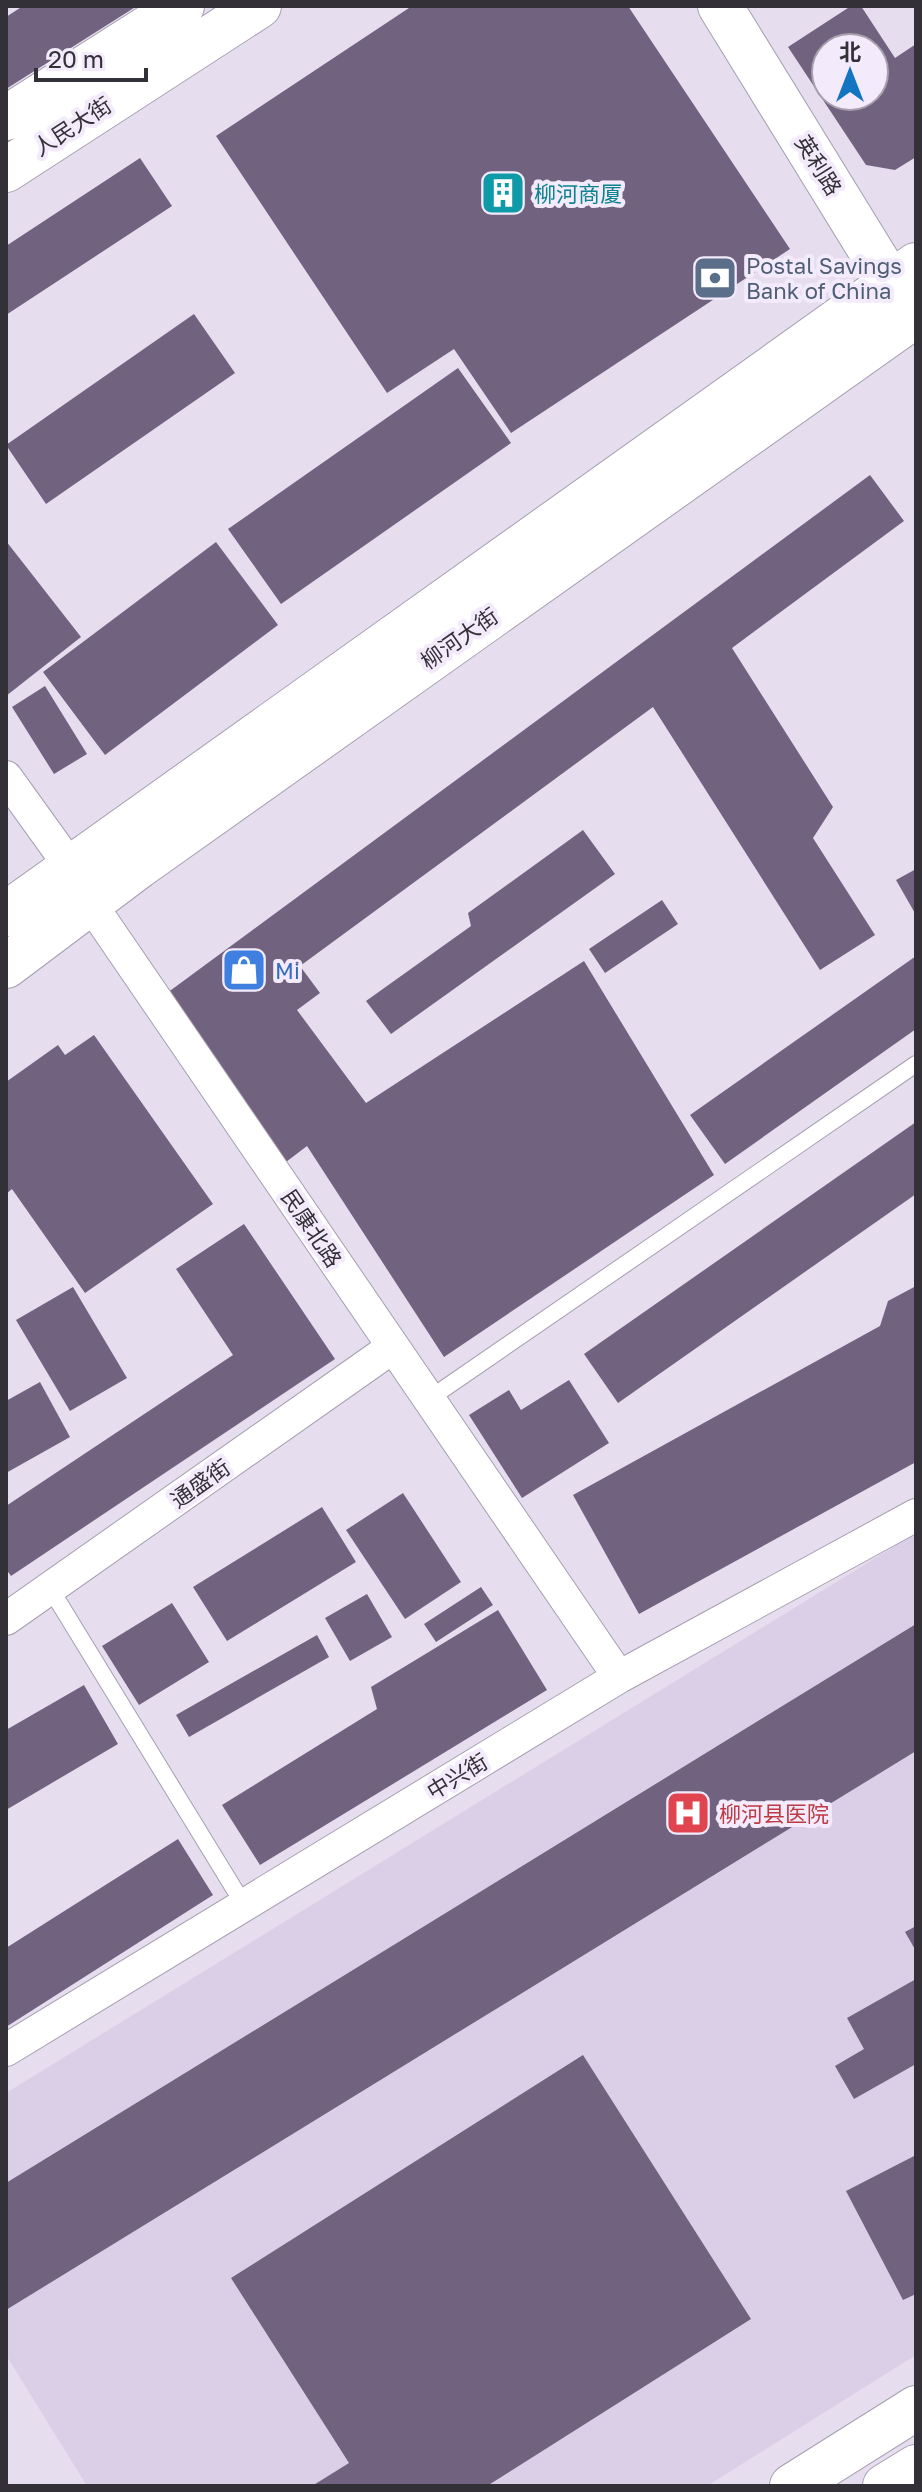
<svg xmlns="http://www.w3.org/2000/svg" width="922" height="2492" viewBox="0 0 922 2492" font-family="'Golos Text','Noto Sans SC',sans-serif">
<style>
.built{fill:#dbcfe7}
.building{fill:#71637f;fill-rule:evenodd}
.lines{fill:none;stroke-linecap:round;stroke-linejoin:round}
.lane-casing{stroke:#a79fb0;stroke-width:18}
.street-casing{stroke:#a79fb0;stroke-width:34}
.secondary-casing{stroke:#a79fb0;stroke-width:46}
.primary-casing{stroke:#a79fb0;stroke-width:46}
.lane{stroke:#fff;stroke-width:16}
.street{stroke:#fff;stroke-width:32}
.secondary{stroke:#fff;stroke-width:44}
.primary{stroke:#fff;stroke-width:44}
.labels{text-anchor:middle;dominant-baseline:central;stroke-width:8;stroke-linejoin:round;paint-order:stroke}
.street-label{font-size:22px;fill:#343037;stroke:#f3ebfc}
.culture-label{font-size:22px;fill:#0d838f;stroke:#f3ebfc;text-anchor:start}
.service-label{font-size:22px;fill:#4e5e75;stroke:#f3ebfc;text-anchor:start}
.shop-label{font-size:22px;fill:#366cbe;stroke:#f3ebfc;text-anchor:start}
.health-label{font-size:22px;fill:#be3a42;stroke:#f3ebfc;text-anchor:start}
</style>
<rect width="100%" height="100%" fill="#e6ddef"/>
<path class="built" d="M916,1533V2355L707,2486H87L6,2355V2093Z"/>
<path class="building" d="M23,6H137L6,89V17Z
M412,6H628L790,249L511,433L454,349L387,393L216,136Z
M851,6H861L895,58L916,44V157L895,170L866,165L788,47ZM826,48H874V96H826Z
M140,158L172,206L6,315V246Z
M194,314L235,373L46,504L6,445Z
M458,368L511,443L281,604L228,529Z
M870,475L904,521L732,648L833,807L813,838L875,935L820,970L653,707L300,966L320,993L297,1010L366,1103L584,961L714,1175L444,1357L307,1146L286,1162L163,996Z
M6,541L81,637L6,696Z
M216,542L278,625L105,755L43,672Z
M45,686L87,754L54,774L12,707Z
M583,830L615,874L391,1034L366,1001L471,926L468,913Z
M916,869V915L896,880Z
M662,900L678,924L605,973L589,949Z
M916,956V1029L725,1164L690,1115Z
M94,1035L213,1204L85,1293L12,1189L6,1194V1082L58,1045L65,1055Z
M916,1122V1194L618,1403L584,1354Z
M244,1224L335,1359L11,1576L6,1569V1506L233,1355L176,1269Z
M916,1286V1462L639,1614L573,1495L880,1326L888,1301Z
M73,1287L127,1378L70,1411L16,1320Z
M569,1380L609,1443L522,1498L469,1415L509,1390L521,1410Z
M40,1382L70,1437L6,1473V1401Z
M403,1493L461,1582L405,1619L346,1530Z
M322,1507L356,1562L227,1641L193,1587Z
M481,1587L493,1605L436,1642L424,1624Z
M367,1594L392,1637L350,1661L325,1618Z
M172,1603L209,1662L139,1705L102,1646Z
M498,1610L547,1690L260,1865L222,1805L377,1709L371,1687Z
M916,1624V1751L6,2310V2183Z
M317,1635L329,1657L189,1737L176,1715Z
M84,1685L118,1744L6,1810V1730Z
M178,1839L213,1895L6,2027V1948Z
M916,1926V1951L905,1932Z
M916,1979V2064L854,2099L835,2066L864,2049L847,2018Z
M583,2055L751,2319L487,2486H312L349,2463L231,2278Z
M916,2155V2294L903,2300L846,2191Z"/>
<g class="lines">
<g class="lane-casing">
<path id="lane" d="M429,1399L916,1064
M50,1588L244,1905"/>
</g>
<g class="street-casing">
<path id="street" d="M6,777L70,866L90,903L619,1677
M6,1619L393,1347
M6,2050L619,1677L916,1515"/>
</g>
<g class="secondary-casing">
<path id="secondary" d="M720,6L911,316
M6,118L182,6
M6,170L259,6
M792,2486L916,2408
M885,2486L916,2467"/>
</g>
<g class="primary-casing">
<path id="primary" d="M6,914L916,265
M6,966L139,866L916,315"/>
</g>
<use href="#lane" class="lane"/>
<use href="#street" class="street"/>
<use href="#secondary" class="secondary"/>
<use href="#primary" class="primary"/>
</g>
<defs>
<g id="building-square" transform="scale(2.3)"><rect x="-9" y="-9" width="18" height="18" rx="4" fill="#0f9aa8" stroke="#f3ebfc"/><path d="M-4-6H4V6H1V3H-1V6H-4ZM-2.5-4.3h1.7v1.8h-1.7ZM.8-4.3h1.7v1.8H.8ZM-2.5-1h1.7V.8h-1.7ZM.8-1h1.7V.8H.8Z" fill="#fff"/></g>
<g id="bank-square" transform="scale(2.3)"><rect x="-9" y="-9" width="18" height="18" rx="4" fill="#5c6f8a" stroke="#f3ebfc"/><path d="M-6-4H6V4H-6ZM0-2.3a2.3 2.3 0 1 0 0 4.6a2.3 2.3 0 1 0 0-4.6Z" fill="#fff"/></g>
<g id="shop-square" transform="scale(2.3)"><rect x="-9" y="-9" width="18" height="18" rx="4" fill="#3f7fe0" stroke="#f3ebfc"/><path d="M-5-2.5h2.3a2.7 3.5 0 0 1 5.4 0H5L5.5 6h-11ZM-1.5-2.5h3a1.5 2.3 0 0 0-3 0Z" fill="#fff"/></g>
<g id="hospital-square" transform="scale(2.3)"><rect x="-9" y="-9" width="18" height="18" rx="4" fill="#e0444e" stroke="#f3ebfc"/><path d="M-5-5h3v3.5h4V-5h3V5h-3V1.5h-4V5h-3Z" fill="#fff"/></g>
</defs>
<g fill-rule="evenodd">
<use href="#building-square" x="503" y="193"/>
<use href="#bank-square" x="715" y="278"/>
<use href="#shop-square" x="244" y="970"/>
<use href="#hospital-square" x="688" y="1813"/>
</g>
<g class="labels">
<g class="street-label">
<text transform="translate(72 126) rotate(-33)">人民大街</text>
<text transform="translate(819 165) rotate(58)">英利路</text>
<text transform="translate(459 638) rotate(-35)">柳河大街</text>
<text transform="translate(312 1228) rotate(56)">民康北路</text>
<text transform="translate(200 1483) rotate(-35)">通盛街</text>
<text transform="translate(457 1776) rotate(-31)">中兴街</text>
</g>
<g class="culture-label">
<text x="534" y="193">柳河商厦</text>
</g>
<g class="service-label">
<text x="746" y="265">Postal Savings<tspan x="746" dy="25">Bank of China</tspan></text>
</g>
<g class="shop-label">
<text x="275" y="970">Mi</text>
</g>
<g class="health-label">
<text x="719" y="1813">柳河县医院</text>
</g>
</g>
<rect width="922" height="2492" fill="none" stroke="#343037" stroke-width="16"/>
<g transform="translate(850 72)"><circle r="38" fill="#f3ebfc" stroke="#a7a0ad" stroke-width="2"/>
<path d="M0-6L14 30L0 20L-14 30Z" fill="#1375c1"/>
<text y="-12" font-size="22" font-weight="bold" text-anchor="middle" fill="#343037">北</text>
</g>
<path d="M36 68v12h110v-12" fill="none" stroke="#343037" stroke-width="4"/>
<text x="48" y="68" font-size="24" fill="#343037" stroke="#f3ebfc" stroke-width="6" paint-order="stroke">20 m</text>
</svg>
